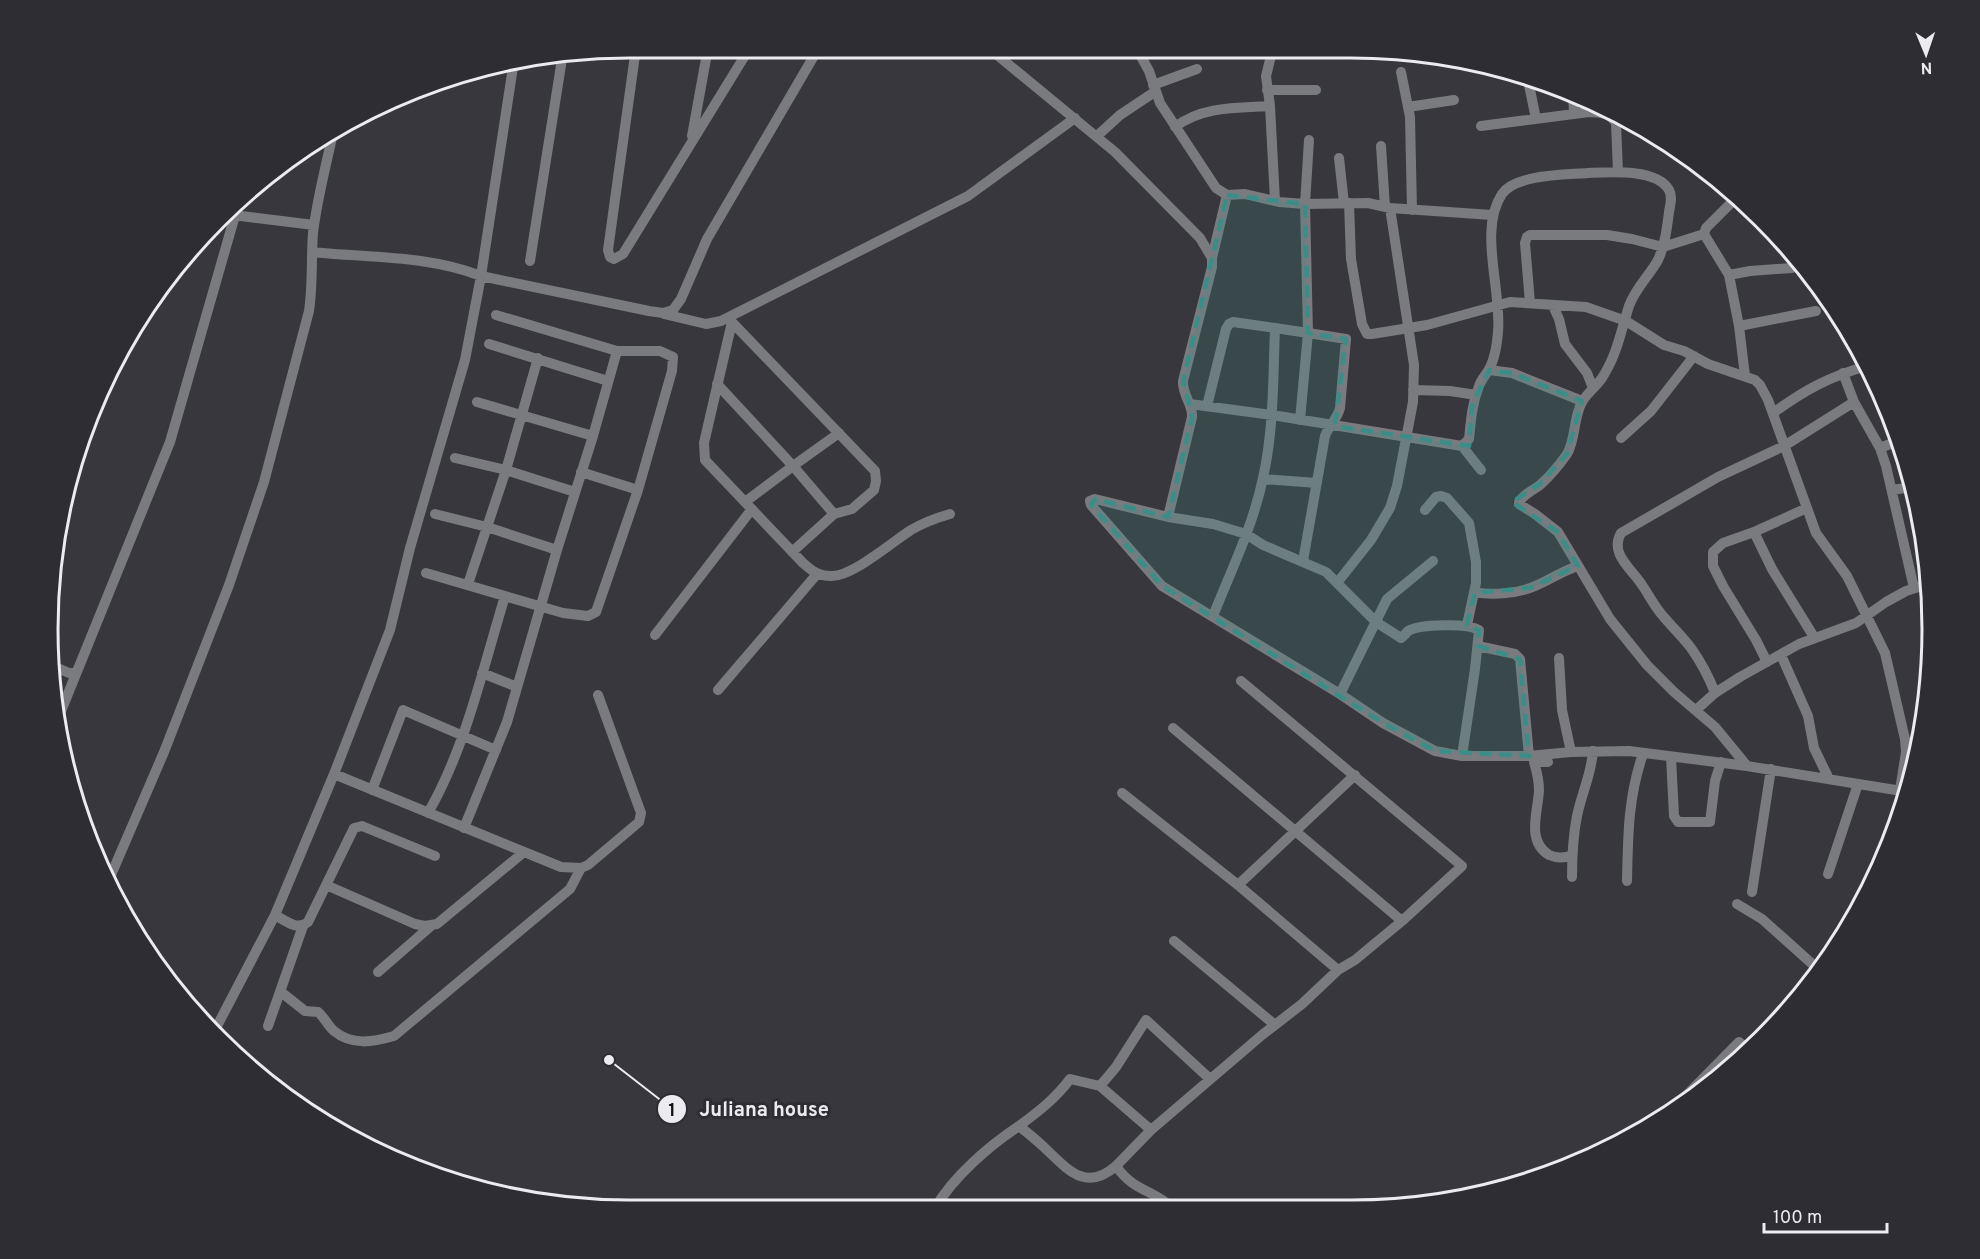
<svg xmlns="http://www.w3.org/2000/svg" width="1980" height="1259" viewBox="0 0 1980 1259" font-family="Overpass,sans-serif">
<style>
.lines{fill:none;stroke-linecap:round;stroke-linejoin:round}
.minor{stroke:#797b7e;stroke-width:10}
.marked{fill:#3b8e88;fill-opacity:0.2;stroke:#3b8e88;stroke-width:4.5;stroke-dasharray:12 8;stroke-linejoin:round}
.rim{fill:none;stroke:#ececf0;stroke-width:3}
.leader{fill:none;stroke:#ececf0;stroke-width:2}
.callout-dot{fill:#ececf0;stroke:#2d2d33;stroke-width:2}
.mark-label{font-size:18px;text-anchor:middle;font-weight:bold;fill:#111}
.callout-label{font-size:20px;text-anchor:middle;font-weight:bold;fill:#ececf0;stroke:#2d2d33;stroke-width:6;stroke-linejoin:round;paint-order:stroke}
</style>
<rect width="100%" height="100%" fill="#37373d"/>
<g class="lines">
<path class="minor" d="M636,48L608,250L610,257L614,259L623,254L749,49
M991,50L1115,152L1200,238L1212,258V267L1183,381C1182,395 1193,404 1192,417L1168,517L1213,524L1246,534L1263,545L1326,572L1376,622L1401,638C1404,636 1406,633 1408,631C1420,624 1467,623 1479,630L1475,669L1462,756
M1138,51L1149,71L1160,103L1216,188L1227,195L1245,194L1279,202L1305,204L1368,203L1390,208L1492,215
M1272,52L1266,76L1270,106L1275,201
M1401,72L1410,117L1412,210
M1528,80L1536,119
M1153,85L1197,69
M1267,90H1316
M1573,92L1574,114
M1408,107L1454,100
M1481,126L1589,112C1601,113 1609,112 1616,123L1618,172
M1175,127C1202,106 1238,108 1270,106
M692,136L708,48
M1097,136L1120,115L1156,91
M1381,146L1385,207
M1339,158L1344,203
M1735,199L1706,228L1704,234L1729,275L1739,326L1745,376
M1349,203L1351,259L1362,324L1367,334H1372L1427,325L1510,302L1586,307L1626,321L1664,345L1684,351L1708,364L1755,380L1760,385L1768,400L1816,533L1847,576L1885,653L1905,739L1906,752L1900,790
M233,215L314,225
M312,252C368,258 427,255 481,276L649,311L663,313L673,310L681,299L707,239L818,49
M1212,258L1227,195
M530,261L562,59
M1729,275L1750,271L1792,268
M1530,303L1525,243L1527,237L1530,235H1607L1632,239L1663,247L1704,234
M1553,306L1559,319L1565,344L1587,373L1593,388
M664,314L706,324L721,321L968,196L1075,118
M728,318L875,471L876,481L874,490L852,509L834,514L792,552
M732,322L704,443L705,460L803,563C812,571 818,576 831,576C852,577 892,542 911,530C923,523 936,518 950,514
M1739,326L1816,311
M489,344L608,381
M1489,370L1512,373L1582,401
M1843,373L1854,402L1880,448L1886,466L1914,588
M717,384L793,466L745,502
M1413,390L1450,391L1476,395
M477,402L593,436
M1190,404L1272,415L1462,446L1469,439C1471,420 1472,404 1479,386C1481,380 1485,376 1488,371C1495,360 1497,344 1498,332C1502,290 1478,230 1502,194C1516,174 1566,175 1588,173C1608,172 1657,168 1669,190C1673,197 1670,205 1669,212C1667,228 1665,245 1658,260C1649,276 1635,289 1629,306C1621,331 1617,355 1602,378C1596,387 1587,393 1582,402C1573,418 1576,439 1567,454C1560,464 1549,477 1540,485C1532,491 1525,493 1519,502V504L1535,514L1558,532L1610,619L1647,665L1674,692L1715,727L1747,766
M1207,406L1226,329L1229,324L1233,322L1275,328
M1773,413C1805,390 1828,377 1867,366
M1621,438L1651,411L1694,356
M1462,446L1481,470
M1880,448L1900,440
M455,458L506,470L575,492
M581,472L638,490
M1263,479L1317,483
M1892,490L1912,487
M1425,510L1436,497L1441,496L1447,498L1469,523L1476,562V583L1467,625
M435,514L487,527L557,550
M834,514L793,466L839,433
M1168,517L1095,499L1090,501L1091,505L1162,586L1340,694L1383,723L1435,751L1462,756H1529L1571,752L1629,751L1747,766L1908,792
M1754,532L1772,569L1814,637
M1303,561L1325,436C1329,425 1337,420 1340,408L1346,339L1308,333L1305,204L1309,140
M426,573L563,613L588,616L596,612L638,490L672,371L673,357L660,351H617
M1337,583L1371,540L1390,508L1397,486L1413,402L1414,365L1390,208
M468,584L506,470L538,358
M1475,592C1492,596 1520,593 1535,586C1550,580 1562,571 1578,566
M1213,616C1231,571 1253,526 1263,478C1274,429 1273,378 1275,328L1308,333L1300,420
M655,635L752,509
M1478,646L1515,654L1520,659L1529,756
M1781,655L1808,716L1814,748L1829,779
M1559,658L1562,710L1571,752
M1767,662L1756,640L1723,586L1713,566V552L1723,543L1754,532L1807,508
M53,666L69,673H76
M482,673L517,687
M718,690L817,574
M1715,693C1709,677 1701,662 1691,648C1682,636 1672,627 1663,616C1654,606 1649,595 1642,585C1632,569 1609,554 1621,533L1718,477L1784,446L1854,402
M1340,694L1387,599L1433,561
M1696,710L1715,693L1740,677L1799,644L1856,623L1886,602L1906,591L1928,584
M59,716L170,442L236,212
M1173,728L1402,921
M1671,757L1674,816L1678,822H1710L1715,781L1721,762
M1548,762H1534C1537,772 1539,780 1539,790C1538,812 1526,841 1549,855C1556,858 1565,858 1572,855
M334,774L390,630L410,548L465,360L481,276L513,67
M372,790L403,710L496,750
M1122,793L1238,885L1338,970
M428,813C466,747 483,668 505,596
M464,828L507,722L557,550L593,436L617,351L496,315
M1828,874L1858,784
M111,875L164,752L229,585L264,482L309,311C313,285 311,259 313,233C317,199 326,166 333,133
M1572,877C1572,856 1573,836 1577,816C1582,792 1591,776 1593,751
M1627,881C1628,836 1628,797 1643,754
M326,885L415,924L425,926L437,924L524,852
M1238,885L1355,775
M1752,892L1771,769
M1737,904L1762,919L1819,970L1823,966
M275,915C286,921 297,931 308,922L354,828L362,826L435,856
M1174,941L1275,1025
M378,972L431,926
M281,992L305,1011L318,1012C325,1018 328,1026 334,1031C352,1046 373,1042 394,1036L570,889L581,868
M268,1026L303,926
M216,1028L275,915L334,774L561,867L581,868L588,865L639,822L641,813L598,695
M1100,1086L1151,1130
M1670,1112L1739,1042L1749,1051
M1019,1126C1038,1112 1056,1098 1070,1079L1100,1086L1116,1067L1146,1020L1210,1079
M1116,1166L1151,1130L1262,1035L1302,1004L1338,970L1355,960L1402,921L1462,866L1241,681
M935,1208C954,1176 989,1146 1019,1126C1029,1134 1039,1142 1048,1151C1070,1172 1087,1191 1116,1166C1134,1192 1153,1189 1174,1209"/>
</g>
<path class="marked" d="M1227,195L1305,204L1308,333L1346,339L1335,426L1469,446L1472,405L1489,370L1512,373L1582,401L1567,454L1540,484L1512,502L1558,532L1578,566L1530,588L1475,593L1467,625L1479,630L1478,646L1520,659L1529,756L1435,751L1383,723L1162,586L1091,505L1095,499L1168,517L1192,417L1183,381Z"/>
<path d="M0 0H1980V1259H0ZM629 58H1351A571 571 0 0 1 1922 629V629A571 571 0 0 1 1351 1200H629A571 571 0 0 1 58 629V629A571 571 0 0 1 629 58Z" fill="#2d2d33" fill-rule="evenodd"/>
<path class="rim" d="M629 58H1351A571 571 0 0 1 1922 629V629A571 571 0 0 1 1351 1200H629A571 571 0 0 1 58 629V629A571 571 0 0 1 629 58Z"/>
<path class="leader" d="M609 1060L672 1109"/>
<g class="callout-dot">
<circle cx="609" cy="1060" r="6"/>
<circle cx="672" cy="1109" r="15"/>
</g>
<g class="mark-label">
<text x="672" y="1116">1</text>
</g>
<g class="callout-label">
<text x="764" y="1116">Juliana house</text>
</g>
<g transform="translate(1926 54) rotate(178)" stroke="#2d2d33" stroke-width="4.5" paint-order="stroke">
<path d="M0-4.5L10 22L0 15L-10 22Z" fill="#ececf0"/>
<text y="-9" font-size="16" font-weight="bold" text-anchor="middle" fill="#ececf0">N</text>
</g>
<path d="M1764 1223v9h123v-9" fill="none" stroke="#ececf0" stroke-width="3"/>
<text x="1773" y="1223" font-size="18" fill="#ececf0" stroke="#2d2d33" stroke-width="4.5" paint-order="stroke">100 m</text>
</svg>
